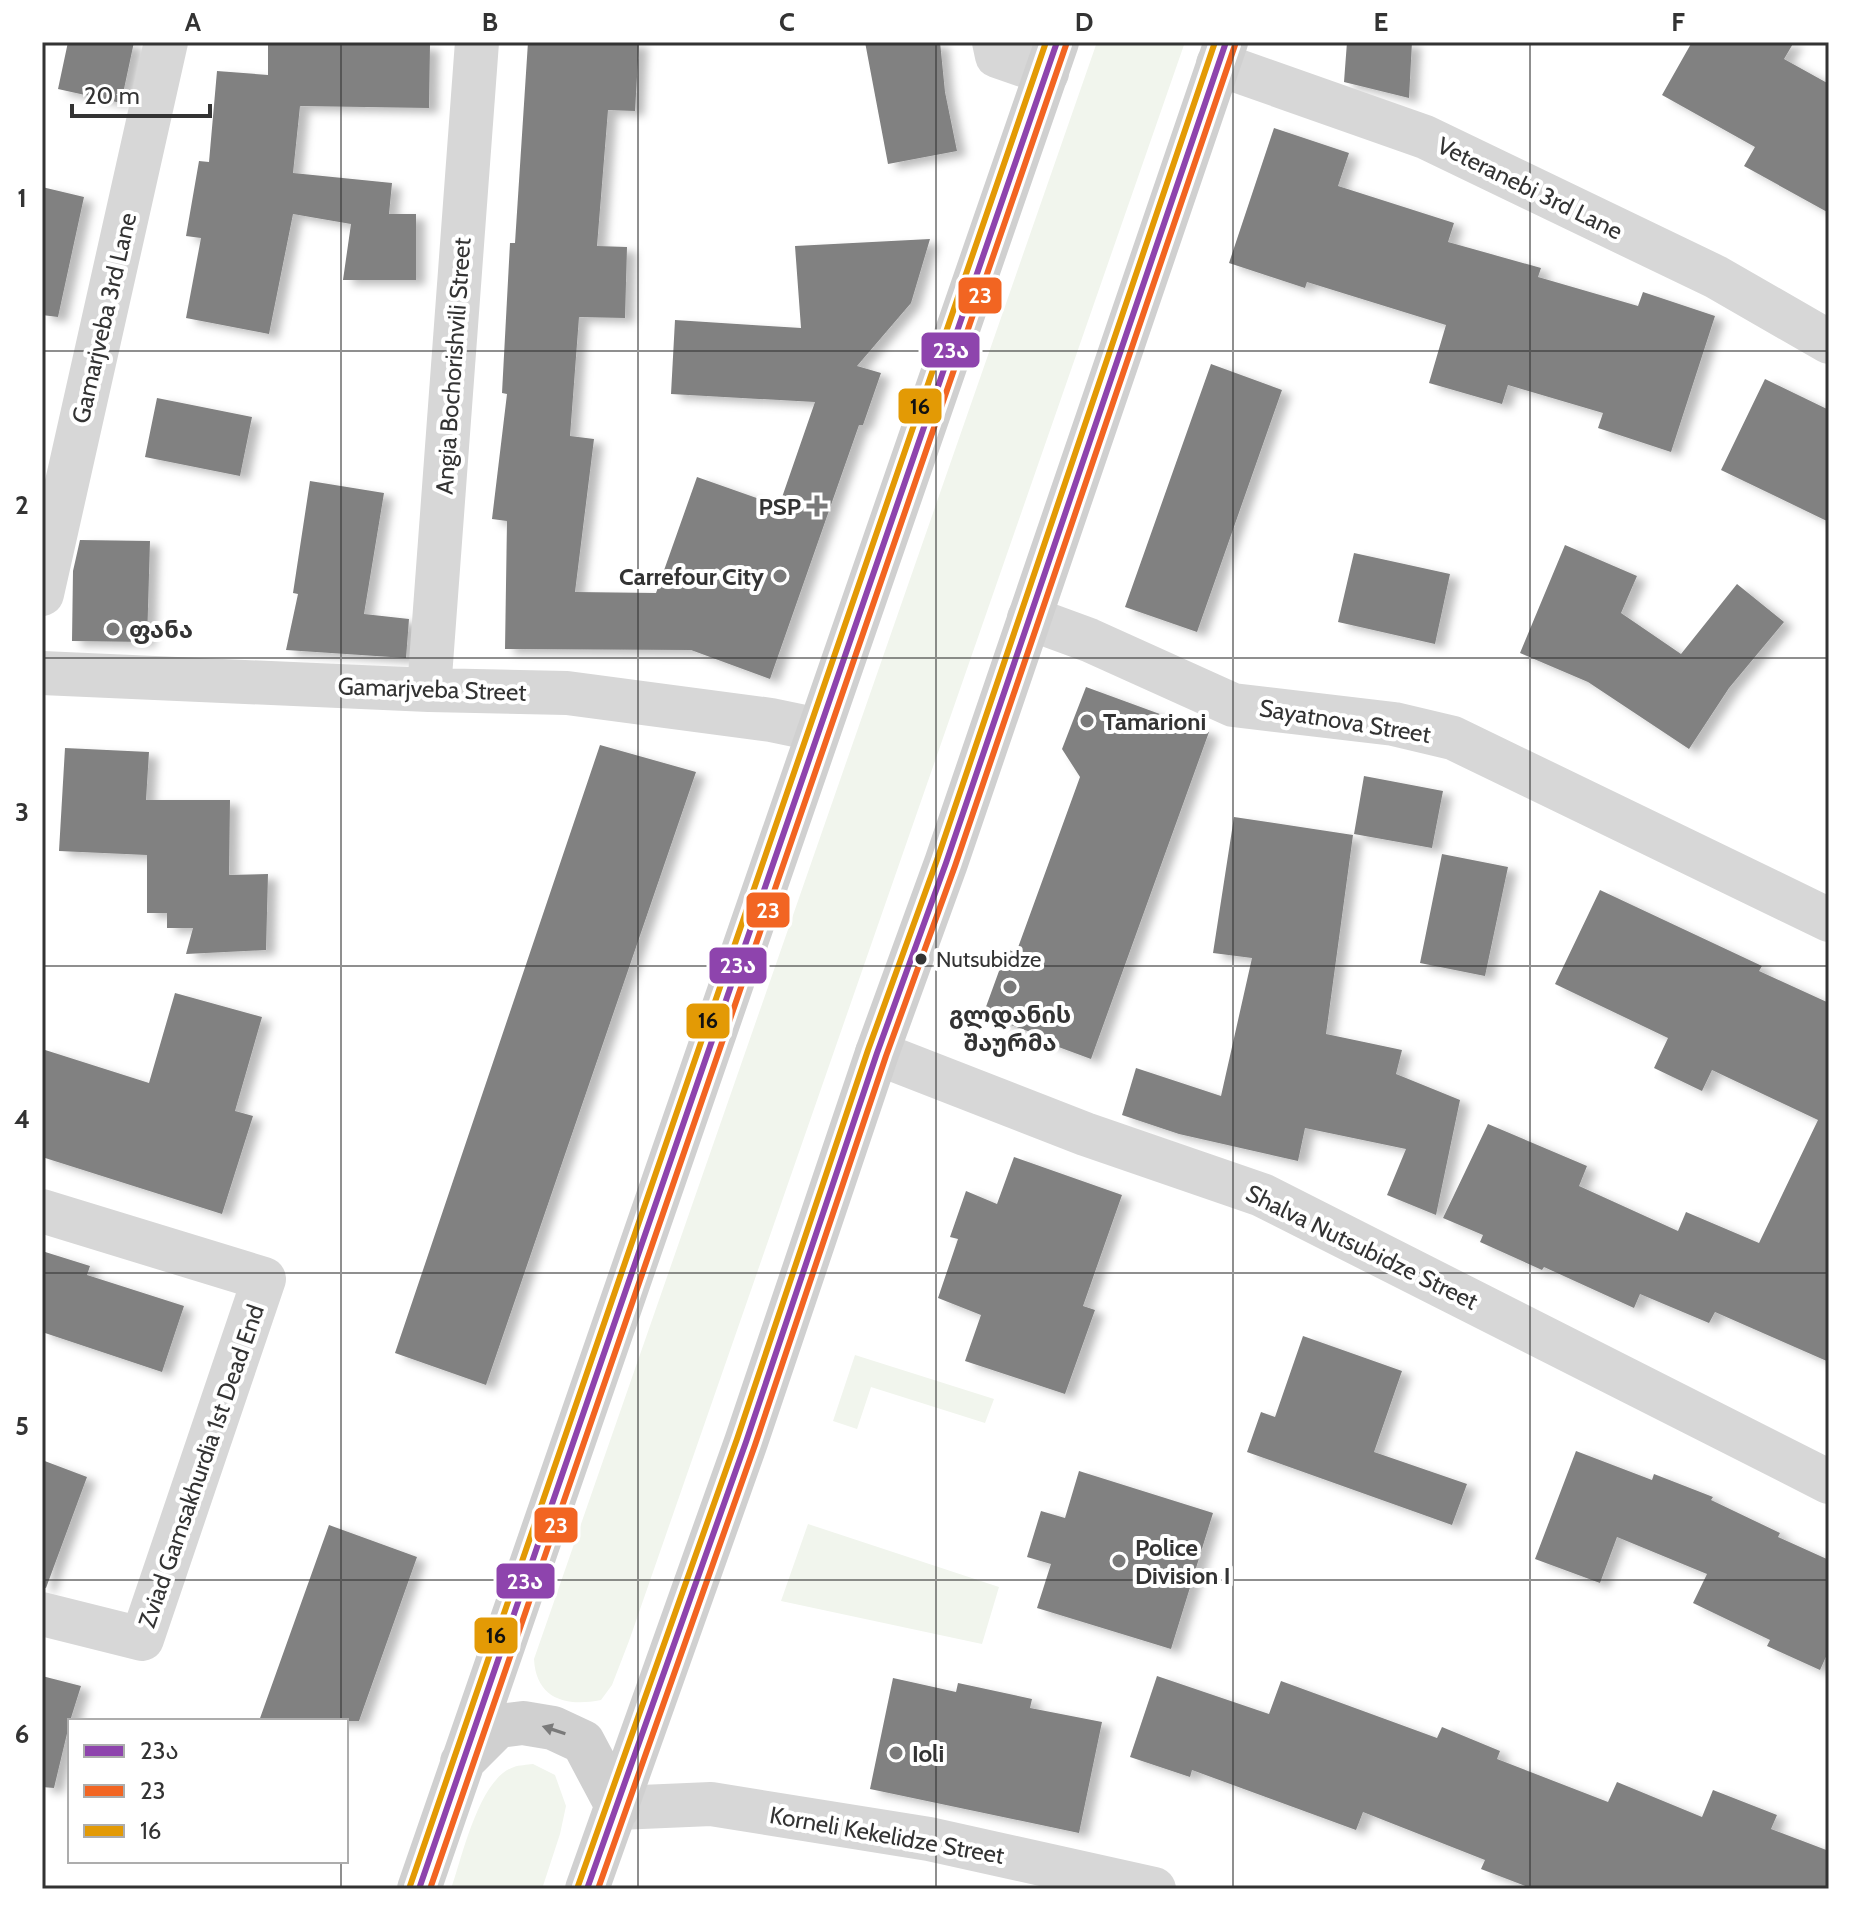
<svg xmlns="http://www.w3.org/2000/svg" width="1871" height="1931" viewBox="0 0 1871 1931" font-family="Cabin,'Noto Sans Georgian',sans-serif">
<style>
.green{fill:#f1f5ed}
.building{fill:#818181;filter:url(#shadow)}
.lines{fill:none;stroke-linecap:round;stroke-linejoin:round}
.minor{stroke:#d7d7d7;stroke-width:44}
.secondary{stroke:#d0d0d0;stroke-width:44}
.bus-1-casing{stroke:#fff;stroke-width:12}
.bus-2-casing{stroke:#fff;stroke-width:12}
.bus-3-casing{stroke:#fff;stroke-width:12}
.bus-1{stroke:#8e44ad;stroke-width:6}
.bus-2{stroke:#f26522;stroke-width:6}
.bus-3{stroke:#e39a05;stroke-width:6}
.oneway{fill:#7a7a7a}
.grid{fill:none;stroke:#333;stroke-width:2;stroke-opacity:0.55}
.poi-dot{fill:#7a7a7a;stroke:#fff;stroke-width:3}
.bus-dot{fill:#333;stroke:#fff;stroke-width:3}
.labels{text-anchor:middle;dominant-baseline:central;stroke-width:8;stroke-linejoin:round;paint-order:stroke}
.bus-label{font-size:22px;fill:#333;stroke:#fff;text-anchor:start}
.street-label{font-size:24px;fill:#333;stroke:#fff}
.poi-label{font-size:24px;font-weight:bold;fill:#333;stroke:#fff;text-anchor:start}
.line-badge{stroke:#fff;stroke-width:3}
.badge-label{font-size:22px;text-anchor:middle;font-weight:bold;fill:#fff}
.pale-badge-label{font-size:22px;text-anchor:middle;font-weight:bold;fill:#111}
.neatline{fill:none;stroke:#333;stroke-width:3}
.grid-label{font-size:26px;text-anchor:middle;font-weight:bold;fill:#333}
</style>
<defs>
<filter id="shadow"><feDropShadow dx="9" dy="5" stdDeviation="4" flood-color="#0004"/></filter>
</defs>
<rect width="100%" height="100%" fill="#fff"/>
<path class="green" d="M1097,42H1185L629,1641L612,1685L601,1700C566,1707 536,1699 534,1659Z
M855,1355L994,1399L985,1423L871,1387L857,1429L833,1421Z
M808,1524L999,1587L982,1644L781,1601Z
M533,1764L555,1775L566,1806L560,1834L542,1889H451C462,1858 479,1778 514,1767C519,1765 527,1765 533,1764Z"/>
<path class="building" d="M68,42H134L121,103L58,89Z
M268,42L430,45L429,108L300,106L293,173L392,183L389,214H416V280H343L351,224L293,214L269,334L186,318L201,238L186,236L199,161L209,162L217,71L268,75Z
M528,42H639L635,111L608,110L597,246L627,247L625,318L579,317L570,436L594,439L575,592L656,593L697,477L779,506L815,402L671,394L675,320L801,328L795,246L930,239L911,303L857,366L881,373L863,425H859L770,679L691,650L505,649L507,521L492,519L507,394L502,393L510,243H515Z
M865,42H940L945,92L957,151L888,164Z
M1347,42H1412L1409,98L1344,82Z
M1692,42H1794L1784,59L1829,84V213L1744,166L1755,147L1662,95Z
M1274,128L1349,153L1338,186L1454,223L1448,242L1541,268L1538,277L1638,306L1643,292L1715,316L1671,452L1598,428L1603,413L1508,385L1502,404L1429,383L1446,325L1307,282L1305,288L1229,263Z
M42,187L84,197L58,317L42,315Z
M1211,364L1282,390L1197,632L1125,607Z
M1765,379L1829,410V522L1721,470Z
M157,398L252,417L240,476L145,457Z
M310,481L384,493L364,614L409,619L406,658L286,650L298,594L293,593Z
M80,540L150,541L147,642L72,641L73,571Z
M1565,545L1637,576L1621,613L1681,654L1737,584L1784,622L1729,688L1689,749L1588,682L1520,653Z
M1354,553L1450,574L1435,644L1338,622Z
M1086,687L1209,732L1091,1059L1045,1042L1047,1038L983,1015L1007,949L1016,953L1080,777L1062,749Z
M600,745L696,772L486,1385L395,1353Z
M65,748L149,752L146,800H230L229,875L268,874L266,950L186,954L193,928H167V913H147V855L59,851Z
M1364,776L1443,791L1432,848L1354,834Z
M1234,817L1353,835L1326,1034L1402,1050L1396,1074L1460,1100L1436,1215L1387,1195L1406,1149L1305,1128L1298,1161L1179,1134L1122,1115L1136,1068L1221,1096L1252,958L1213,953Z
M1442,854L1508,867L1485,976L1420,963Z
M1600,890L1762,966L1759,971L1829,1003V1362L1715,1312L1709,1323L1640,1294L1634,1308L1544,1267L1542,1270L1480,1242L1483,1235L1443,1218L1488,1124L1587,1166L1579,1186L1678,1231L1686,1212L1759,1243L1818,1120L1712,1070L1702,1091L1654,1068L1668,1038L1555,984Z
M175,993L262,1017L235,1111L253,1116L222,1214L42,1157V1049L149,1083Z
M1014,1157L1122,1195L1083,1306L1095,1310L1065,1394L965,1361L981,1315L938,1298L958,1239L950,1237L966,1191L997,1204Z
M42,1251L90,1266L87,1275L184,1306L162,1372L42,1332Z
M1303,1336L1402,1371L1374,1452L1467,1484L1452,1525L1247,1452L1261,1412L1275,1417Z
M1576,1451L1652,1480L1654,1474L1713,1497L1711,1500L1780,1533L1778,1537L1829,1560V1650L1820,1670L1767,1646L1770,1640L1693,1603L1707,1574L1617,1537L1600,1583L1535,1559Z
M42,1460L87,1477L46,1588L42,1587Z
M1079,1471L1213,1513L1171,1649L1037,1608L1051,1564L1027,1557L1041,1511L1065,1518Z
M329,1525L417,1557L359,1721H259Z
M42,1676L81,1686L70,1721L54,1788L42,1787Z
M1157,1676L1269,1714L1281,1681L1437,1738L1442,1727L1500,1751L1497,1759L1608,1802L1617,1782L1702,1817L1713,1790L1777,1815L1771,1829L1829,1851V1889H1533L1481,1869L1485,1860L1363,1812L1356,1830L1192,1770L1190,1777L1130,1757Z
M893,1678L956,1692L958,1683L1032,1699L1030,1708L1102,1722L1079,1833L870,1789Z"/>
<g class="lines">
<path class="minor" d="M994,42L997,56L1047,73
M1218,64L1425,137L1716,277L1829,342
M42,594L166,42
M1029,618L1089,640L1233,705L1394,724L1453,738L1829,920
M42,673L429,690L567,693L771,720L819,730
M429,690L477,42
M877,1053L1085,1134L1262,1195L1829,1482
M42,1211L264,1279L142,1639L42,1614
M618,1808L711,1804L929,1839L1154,1889"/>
<path class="secondary" d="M462,1762L498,1726L523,1723L553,1728L583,1742L618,1808
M419,1889L1057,42
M587,1889L746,1442L877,1053L946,863L1226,42"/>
<g class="bus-1-casing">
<path id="bus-1" d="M419,1889L1057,42
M587,1889L746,1442L877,1053L946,863L1226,42"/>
</g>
<g class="bus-2-casing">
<path id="bus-2" d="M430,1889L1066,45
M598,1889L755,1445L886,1056L955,866L1235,45"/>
</g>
<g class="bus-3-casing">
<path id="bus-3" d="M410,1886L1046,42
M578,1886L737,1439L868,1050L937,860L1215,42"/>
</g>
<use href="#bus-1" class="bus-1"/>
<use href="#bus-2" class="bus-2"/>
<use href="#bus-3" class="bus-3"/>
</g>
<defs><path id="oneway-solid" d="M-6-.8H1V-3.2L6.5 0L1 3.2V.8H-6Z" transform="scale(2)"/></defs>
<use class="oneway" href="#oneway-solid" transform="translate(554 1730) rotate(-162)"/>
<path class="grid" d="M341,42V1721M638,42V1889M936,42V1889M1233,42V1889M1530,42V1889M42,351H1829M42,658H1829M42,966H1829M42,1273H1829M42,1580H1829M341,1861V1889"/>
<g class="poi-dot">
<path d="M813 494h8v8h8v8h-8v8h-8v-8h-8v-8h8z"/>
<circle cx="780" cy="576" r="8"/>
<circle cx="113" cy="629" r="8"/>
<circle cx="1087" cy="721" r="8"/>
<circle cx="1010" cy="987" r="8"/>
<circle cx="1119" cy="1561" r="8"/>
<circle cx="896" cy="1753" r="8"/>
</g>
<circle class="bus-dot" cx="921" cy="959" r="7"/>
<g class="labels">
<g class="bus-label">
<text x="936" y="959">Nutsubidze</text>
</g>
<g class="street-label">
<text transform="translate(1530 188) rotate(26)">Veteranebi 3rd Lane</text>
<text transform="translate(104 318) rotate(-77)">Gamarjveba 3rd Lane</text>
<text transform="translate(453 366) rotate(-86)">Angia Bochorishvili Street</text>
<text transform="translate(432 689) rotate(2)">Gamarjveba Street</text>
<text transform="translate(1345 721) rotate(9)">Sayatnova Street</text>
<text transform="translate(1362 1247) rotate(26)">Shalva Nutsubidze Street</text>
<text transform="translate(201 1466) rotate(-71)">Zviad Gamsakhurdia 1st Dead End</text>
<text transform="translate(887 1835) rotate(10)">Korneli Kekelidze Street</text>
</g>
<g class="poi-label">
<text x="801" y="506" text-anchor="end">PSP</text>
<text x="764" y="576" text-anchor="end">Carrefour City</text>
<text x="129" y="629">ფანა</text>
<text x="1103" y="721">Tamarioni</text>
<text x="1010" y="1014" text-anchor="middle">გლდანის<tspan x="1010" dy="28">შაურმა</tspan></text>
<text x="1135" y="1547">Police<tspan x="1135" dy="28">Division I</tspan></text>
<text x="912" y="1753">Ioli</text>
</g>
</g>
<g class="line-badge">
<rect x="957" y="276" width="46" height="39" rx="8" fill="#f26522"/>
<rect x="920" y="331" width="61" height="38" rx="8" fill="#8e44ad"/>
<rect x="897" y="387" width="46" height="38" rx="8" fill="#e39a05"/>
<rect x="745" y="891" width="46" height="38" rx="8" fill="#f26522"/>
<rect x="708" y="946" width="60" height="39" rx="8" fill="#8e44ad"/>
<rect x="685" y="1002" width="46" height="38" rx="8" fill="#e39a05"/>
<rect x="533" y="1506" width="46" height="38" rx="8" fill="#f26522"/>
<rect x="495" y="1562" width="61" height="38" rx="8" fill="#8e44ad"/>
<rect x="473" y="1616" width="46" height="39" rx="8" fill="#e39a05"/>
</g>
<g class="badge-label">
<text x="980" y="303">23</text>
<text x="951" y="358">23ა</text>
<text x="768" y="918">23</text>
<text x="738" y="973">23ა</text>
<text x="556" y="1533">23</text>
<text x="525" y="1589">23ა</text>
</g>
<g class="pale-badge-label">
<text x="920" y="414">16</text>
<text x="708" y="1028">16</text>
<text x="496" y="1643">16</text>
</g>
<rect width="1871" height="1931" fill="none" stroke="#ffffff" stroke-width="88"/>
<rect x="68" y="1719" width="280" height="144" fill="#ffffff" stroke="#adadad" stroke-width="2"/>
<rect x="84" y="1745" width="40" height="12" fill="#8e44ad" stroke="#adadad" stroke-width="2"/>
<text x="140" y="1759" font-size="24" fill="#333333">23ა</text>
<rect x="84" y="1785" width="40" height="12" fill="#f26522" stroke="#adadad" stroke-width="2"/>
<text x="140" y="1799" font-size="24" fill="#333333">23</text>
<rect x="84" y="1825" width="40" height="12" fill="#e39a05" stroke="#adadad" stroke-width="2"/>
<text x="140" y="1839" font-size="24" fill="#333333">16</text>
<path d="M72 104v12h138v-12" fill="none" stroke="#333333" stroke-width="4"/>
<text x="84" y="104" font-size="24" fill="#333333" stroke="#ffffff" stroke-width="6" paint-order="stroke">20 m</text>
<rect x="44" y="44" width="1783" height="1843" class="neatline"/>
<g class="grid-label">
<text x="193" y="31">A</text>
<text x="490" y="31">B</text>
<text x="787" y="31">C</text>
<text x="1084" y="31">D</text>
<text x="1381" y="31">E</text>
<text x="1678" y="31">F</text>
<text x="22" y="207">1</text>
<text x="22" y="514">2</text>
<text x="22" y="821">3</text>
<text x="22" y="1128">4</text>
<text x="22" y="1435">5</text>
<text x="22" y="1743">6</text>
</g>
</svg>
